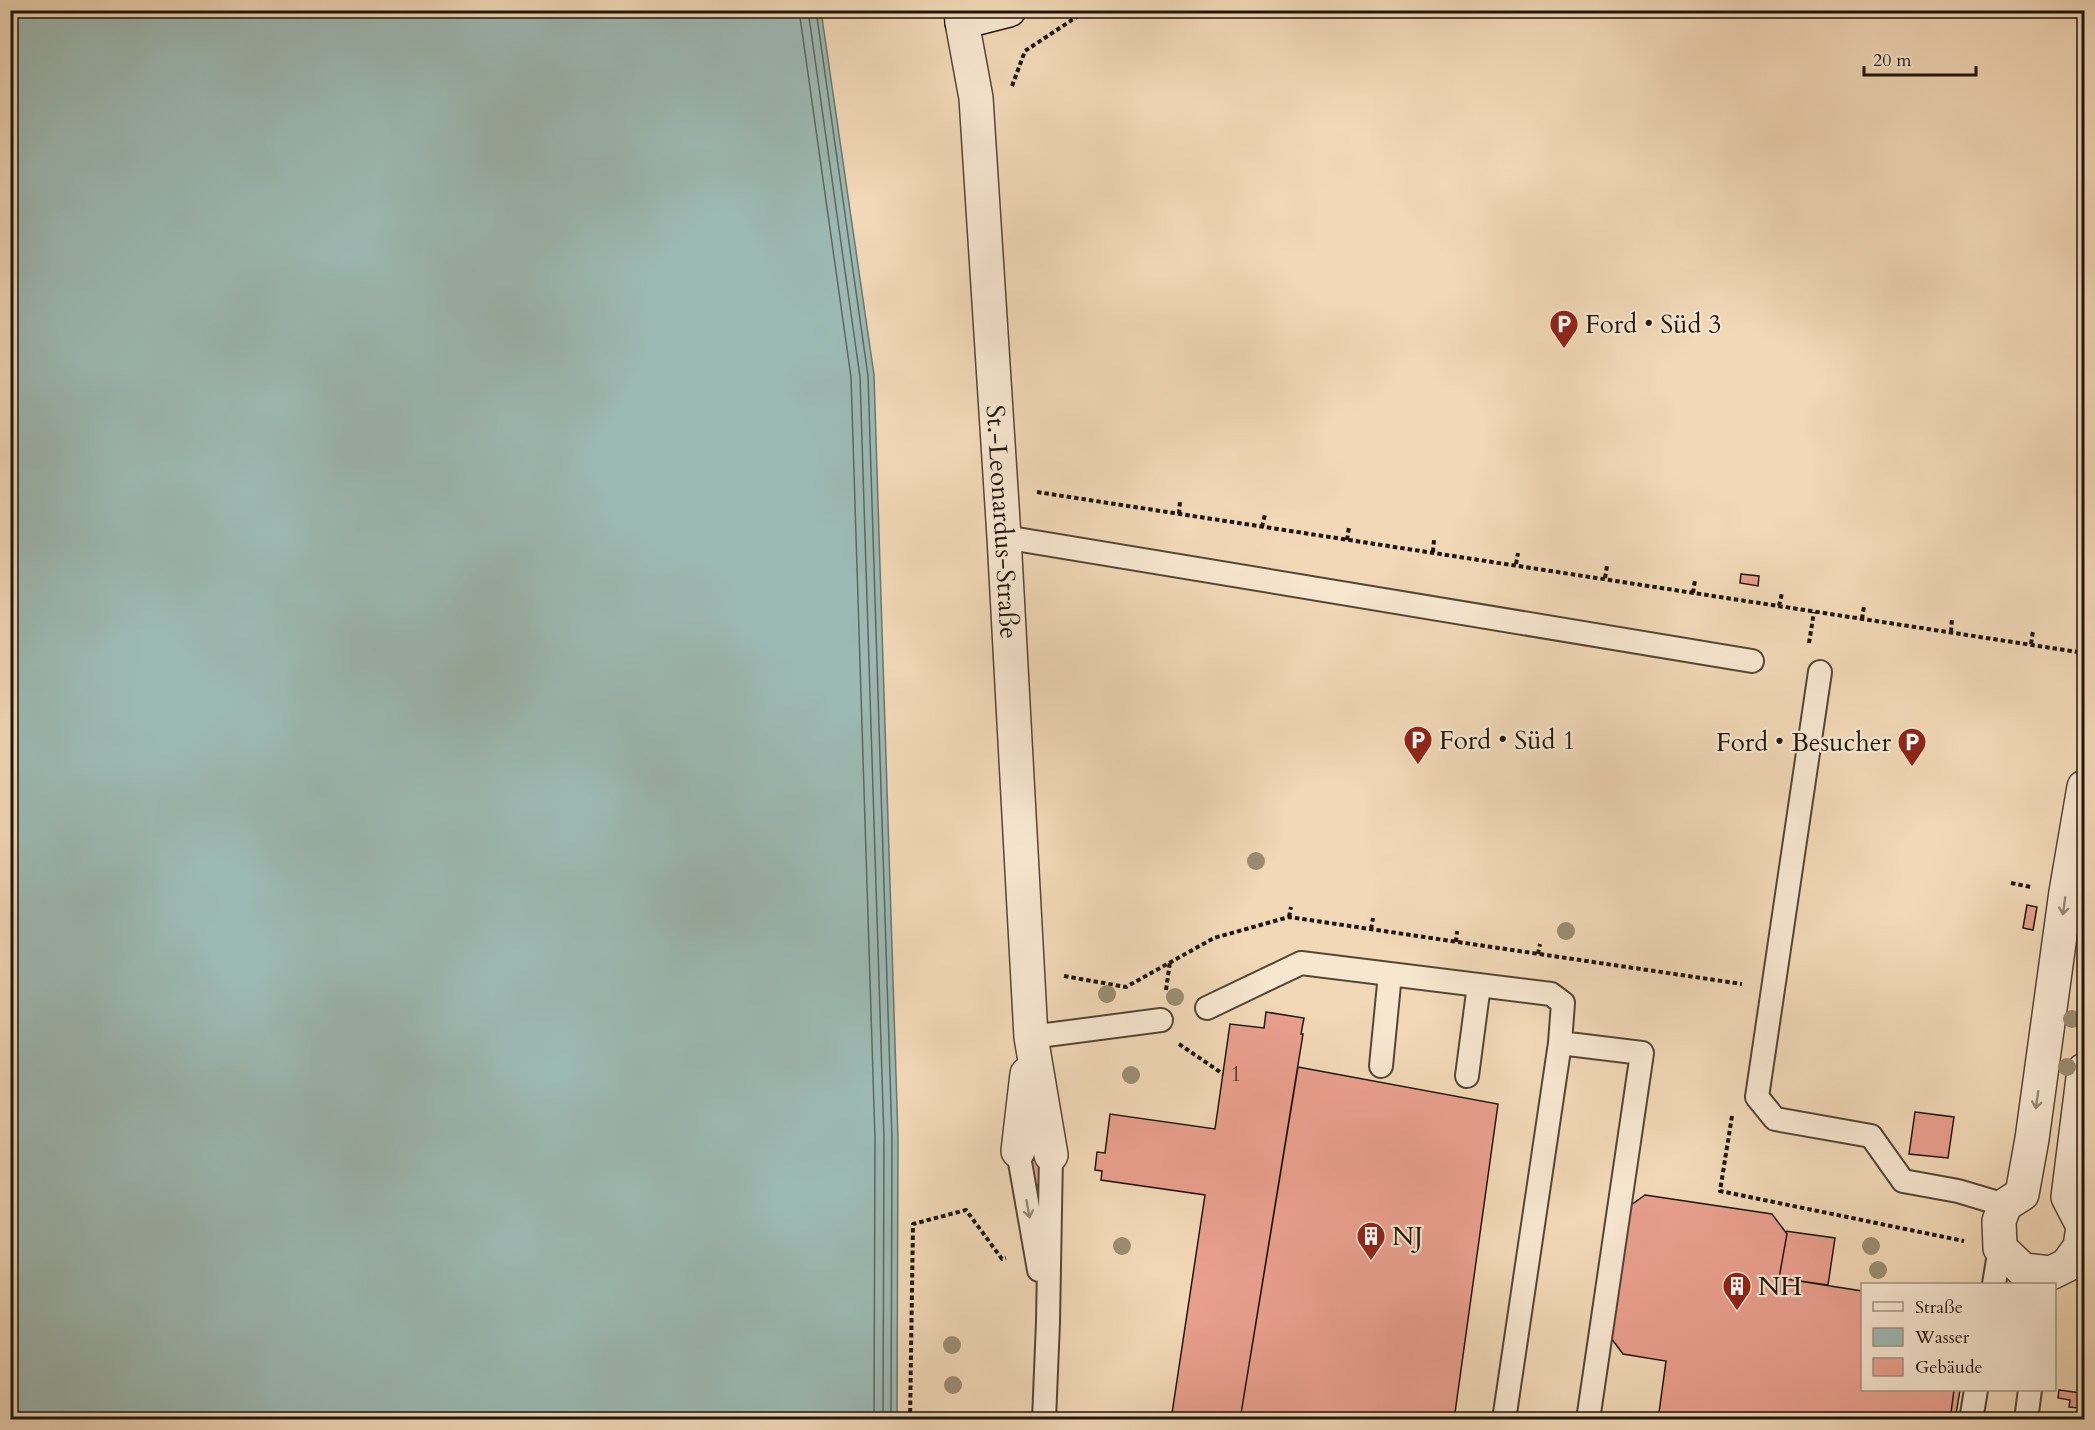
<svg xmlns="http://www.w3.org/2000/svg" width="2095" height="1430" viewBox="0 0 2095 1430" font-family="Cardo,serif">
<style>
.water{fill:#9cb9b3;stroke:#6a7770;stroke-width:1.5}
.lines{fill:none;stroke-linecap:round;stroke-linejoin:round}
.shore{stroke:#5e675f;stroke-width:1.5}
.building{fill:#e99f8e;stroke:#1f150b;stroke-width:1.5}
.lane-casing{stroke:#544636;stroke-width:26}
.street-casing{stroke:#544636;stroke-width:36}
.secondary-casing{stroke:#1f150b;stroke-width:36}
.path{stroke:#1f150b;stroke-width:4;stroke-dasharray:4.5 3;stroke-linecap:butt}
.lane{stroke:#f7e6d0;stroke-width:22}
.street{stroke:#f7e6d0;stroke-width:33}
.secondary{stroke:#f7e6d0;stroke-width:33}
.tree{fill:#9b8d72}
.oneway{stroke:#968877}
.labels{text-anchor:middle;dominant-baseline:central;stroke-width:4.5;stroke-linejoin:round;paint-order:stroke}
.number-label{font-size:22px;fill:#52382c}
.poi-label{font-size:26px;fill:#1f150b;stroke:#f7e6d0;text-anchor:start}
.street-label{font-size:26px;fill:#1f150b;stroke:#f7e6d0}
</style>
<rect width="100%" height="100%" fill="#f2d8b7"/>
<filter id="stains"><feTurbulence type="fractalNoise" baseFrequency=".00333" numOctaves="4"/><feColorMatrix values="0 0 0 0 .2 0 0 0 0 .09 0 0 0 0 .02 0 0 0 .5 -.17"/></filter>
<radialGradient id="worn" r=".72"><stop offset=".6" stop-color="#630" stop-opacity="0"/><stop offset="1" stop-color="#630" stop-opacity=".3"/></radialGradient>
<path class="water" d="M10,11H821L874,375L898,1139L897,1419H11Z"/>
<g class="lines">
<path class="shore" d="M799,10L851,377L875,1139L874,1420
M808,10L860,377L884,1139L883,1420
M816,10L868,376L892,1139L891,1420"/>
</g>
<path class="building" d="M1741,574L1759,576L1758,586L1740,583Z
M2027,905L2037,907L2033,930L2023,928Z
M1266,1012L1304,1018L1301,1034H1303L1240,1420H1171L1205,1195L1101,1180L1102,1171L1095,1170L1097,1152L1105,1153L1110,1114L1215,1129L1230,1024L1264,1028Z
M1298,1067L1498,1104L1454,1420H1240Z
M1915,1112L1954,1117L1948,1158L1909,1154Z
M1029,1160H1041V1185H1029Z
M1645,1195L1772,1214L1787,1234L1779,1278L1862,1291V1390H1954L1950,1420H1658L1666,1361L1623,1354L1608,1334L1627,1208Z
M1785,1231L1835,1238L1828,1285L1779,1278L1787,1234Z
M1954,1390H1960L1955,1420H1950Z
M2059,1390L2081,1393L2079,1408L2069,1407L2070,1400L2058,1398Z"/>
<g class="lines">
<g class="lane-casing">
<path id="lane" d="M1004,537L1752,661
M1820,672L1757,1097L1775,1119L1871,1136L1903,1181L1958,1191L2005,1205
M1207,1008L1301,963L1551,994L1563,1003L1560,1043
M1031,1037L1161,1020
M1381,1066L1390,974
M1467,1076L1479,985
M1018,1151L1039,1270
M1994,1284L2000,1248
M1044,1420L1048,1322L1051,1155
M1504,1420L1560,1043L1642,1053L1588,1420
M1971,1420L1976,1390
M2026,1420L2030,1390"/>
</g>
<g class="street-casing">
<g id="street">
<path id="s1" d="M962,22L976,98L1004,537L1031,1037L1051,1155"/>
<path d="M2084,787L2066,892L2032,1139L2022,1194L2005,1205L1999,1221L2000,1248L2023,1270L2051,1273L2067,1265L2080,1247L2083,1226L2068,1197L2084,1070"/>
<path d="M1018,1151L1027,1074"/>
</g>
</g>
<g class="secondary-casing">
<path id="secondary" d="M961,10L962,22L1009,10"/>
</g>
<path class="path" d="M1012,86L1025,51L1087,10
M1037,492L2084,653
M1179,514L1180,501
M1262,527L1265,514
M1347,540L1349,527
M1433,552L1434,540
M1516,564L1518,553
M1605,578L1607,566
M1693,593L1695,580
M1779,606L1782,593
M1862,619L1864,606
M1951,632L1952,618
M1809,643L1814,612
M2031,644L2033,631
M2011,883L2031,887
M1289,917L1291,907
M1371,929L1373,918
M1456,942L1457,931
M1538,954L1540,944
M1064,976L1126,987L1214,938L1289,917L1742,984
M1166,990L1170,962
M1179,1044L1223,1074
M1732,1116L1720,1191L1964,1241
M910,1420L913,1224L966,1210L1002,1259L1006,1258"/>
<use href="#lane" class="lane"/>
<use href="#street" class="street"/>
<use href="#secondary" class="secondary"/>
</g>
<g class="tree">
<circle cx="1256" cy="861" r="9"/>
<circle cx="1566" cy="931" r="9"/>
<circle cx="1107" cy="994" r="9"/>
<circle cx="1175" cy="997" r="9"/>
<circle cx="2072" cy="1019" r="9"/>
<circle cx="2067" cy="1067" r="9"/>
<circle cx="1131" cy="1075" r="9"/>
<circle cx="1122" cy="1246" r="9"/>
<circle cx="1871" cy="1246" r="9"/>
<circle cx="1878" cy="1270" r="9"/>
<circle cx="952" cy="1345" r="9"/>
<circle cx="953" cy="1385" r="9"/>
</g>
<defs><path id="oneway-shaft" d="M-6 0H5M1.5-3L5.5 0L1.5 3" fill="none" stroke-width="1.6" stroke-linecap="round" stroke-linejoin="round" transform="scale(1.5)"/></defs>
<g class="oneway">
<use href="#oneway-shaft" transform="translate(2064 906) rotate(98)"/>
<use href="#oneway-shaft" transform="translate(2037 1100) rotate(98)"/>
<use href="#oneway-shaft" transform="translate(1028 1209) rotate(80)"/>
</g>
<defs>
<g id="parking-pin" transform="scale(1.5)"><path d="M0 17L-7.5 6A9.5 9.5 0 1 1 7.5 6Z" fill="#8f2418" stroke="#f7e6d0"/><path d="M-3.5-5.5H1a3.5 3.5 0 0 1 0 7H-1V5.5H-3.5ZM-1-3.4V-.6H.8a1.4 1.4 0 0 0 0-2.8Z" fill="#fff"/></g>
<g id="building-pin" transform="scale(1.5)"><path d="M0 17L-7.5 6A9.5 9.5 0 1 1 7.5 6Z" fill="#8f2418" stroke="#f7e6d0"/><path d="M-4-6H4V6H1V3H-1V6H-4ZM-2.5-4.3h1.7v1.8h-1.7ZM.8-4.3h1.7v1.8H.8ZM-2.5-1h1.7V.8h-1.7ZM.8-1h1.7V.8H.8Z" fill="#fff"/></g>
</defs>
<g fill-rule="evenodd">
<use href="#parking-pin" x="1564" y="324"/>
<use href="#parking-pin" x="1418" y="740"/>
<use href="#parking-pin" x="1912" y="742"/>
<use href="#building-pin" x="1371" y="1236"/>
<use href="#building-pin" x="1737" y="1286"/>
</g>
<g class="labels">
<g class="number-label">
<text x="1236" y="1074">1</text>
</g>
<g class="poi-label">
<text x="1585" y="324">Ford • Süd 3</text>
<text x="1439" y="740">Ford • Süd 1</text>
<text x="1891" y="742" text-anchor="end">Ford • Besucher</text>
<text x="1392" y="1236">NJ</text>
<text x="1758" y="1286">NH</text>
</g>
<g class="street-label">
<text stroke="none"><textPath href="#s1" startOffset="502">St.-Leonardus-Straße</textPath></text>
</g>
</g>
<rect width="2095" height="1430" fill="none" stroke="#f2d8b7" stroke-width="36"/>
<rect x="12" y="12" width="2071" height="1406" fill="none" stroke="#1f150b" stroke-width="3"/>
<rect x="18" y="18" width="2059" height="1394" fill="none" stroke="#1f150b" stroke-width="1.5"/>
<rect x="1861" y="1283" width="195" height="108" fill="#f7e6d0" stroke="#a19281" stroke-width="1.5"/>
<rect x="1873" y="1302" width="30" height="9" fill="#f7e6d0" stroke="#a19281" stroke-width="1.5"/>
<text x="1915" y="1313" font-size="18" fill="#1f150b">Straße</text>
<rect x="1873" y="1328" width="30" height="18" fill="#9cb9b3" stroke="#a19281" stroke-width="1.5"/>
<text x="1915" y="1343" font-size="18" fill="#1f150b">Wasser</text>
<rect x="1873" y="1358" width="30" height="18" fill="#e99f8e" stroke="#a19281" stroke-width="1.5"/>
<text x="1915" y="1373" font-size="18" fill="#1f150b">Gebäude</text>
<path d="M1864 66v9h112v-9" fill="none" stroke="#1f150b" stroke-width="3"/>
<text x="1873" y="66" font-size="18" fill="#1f150b" stroke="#f7e6d0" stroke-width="4.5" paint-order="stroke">20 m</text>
<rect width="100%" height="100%" filter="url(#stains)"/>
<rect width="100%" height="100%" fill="url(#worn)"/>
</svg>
